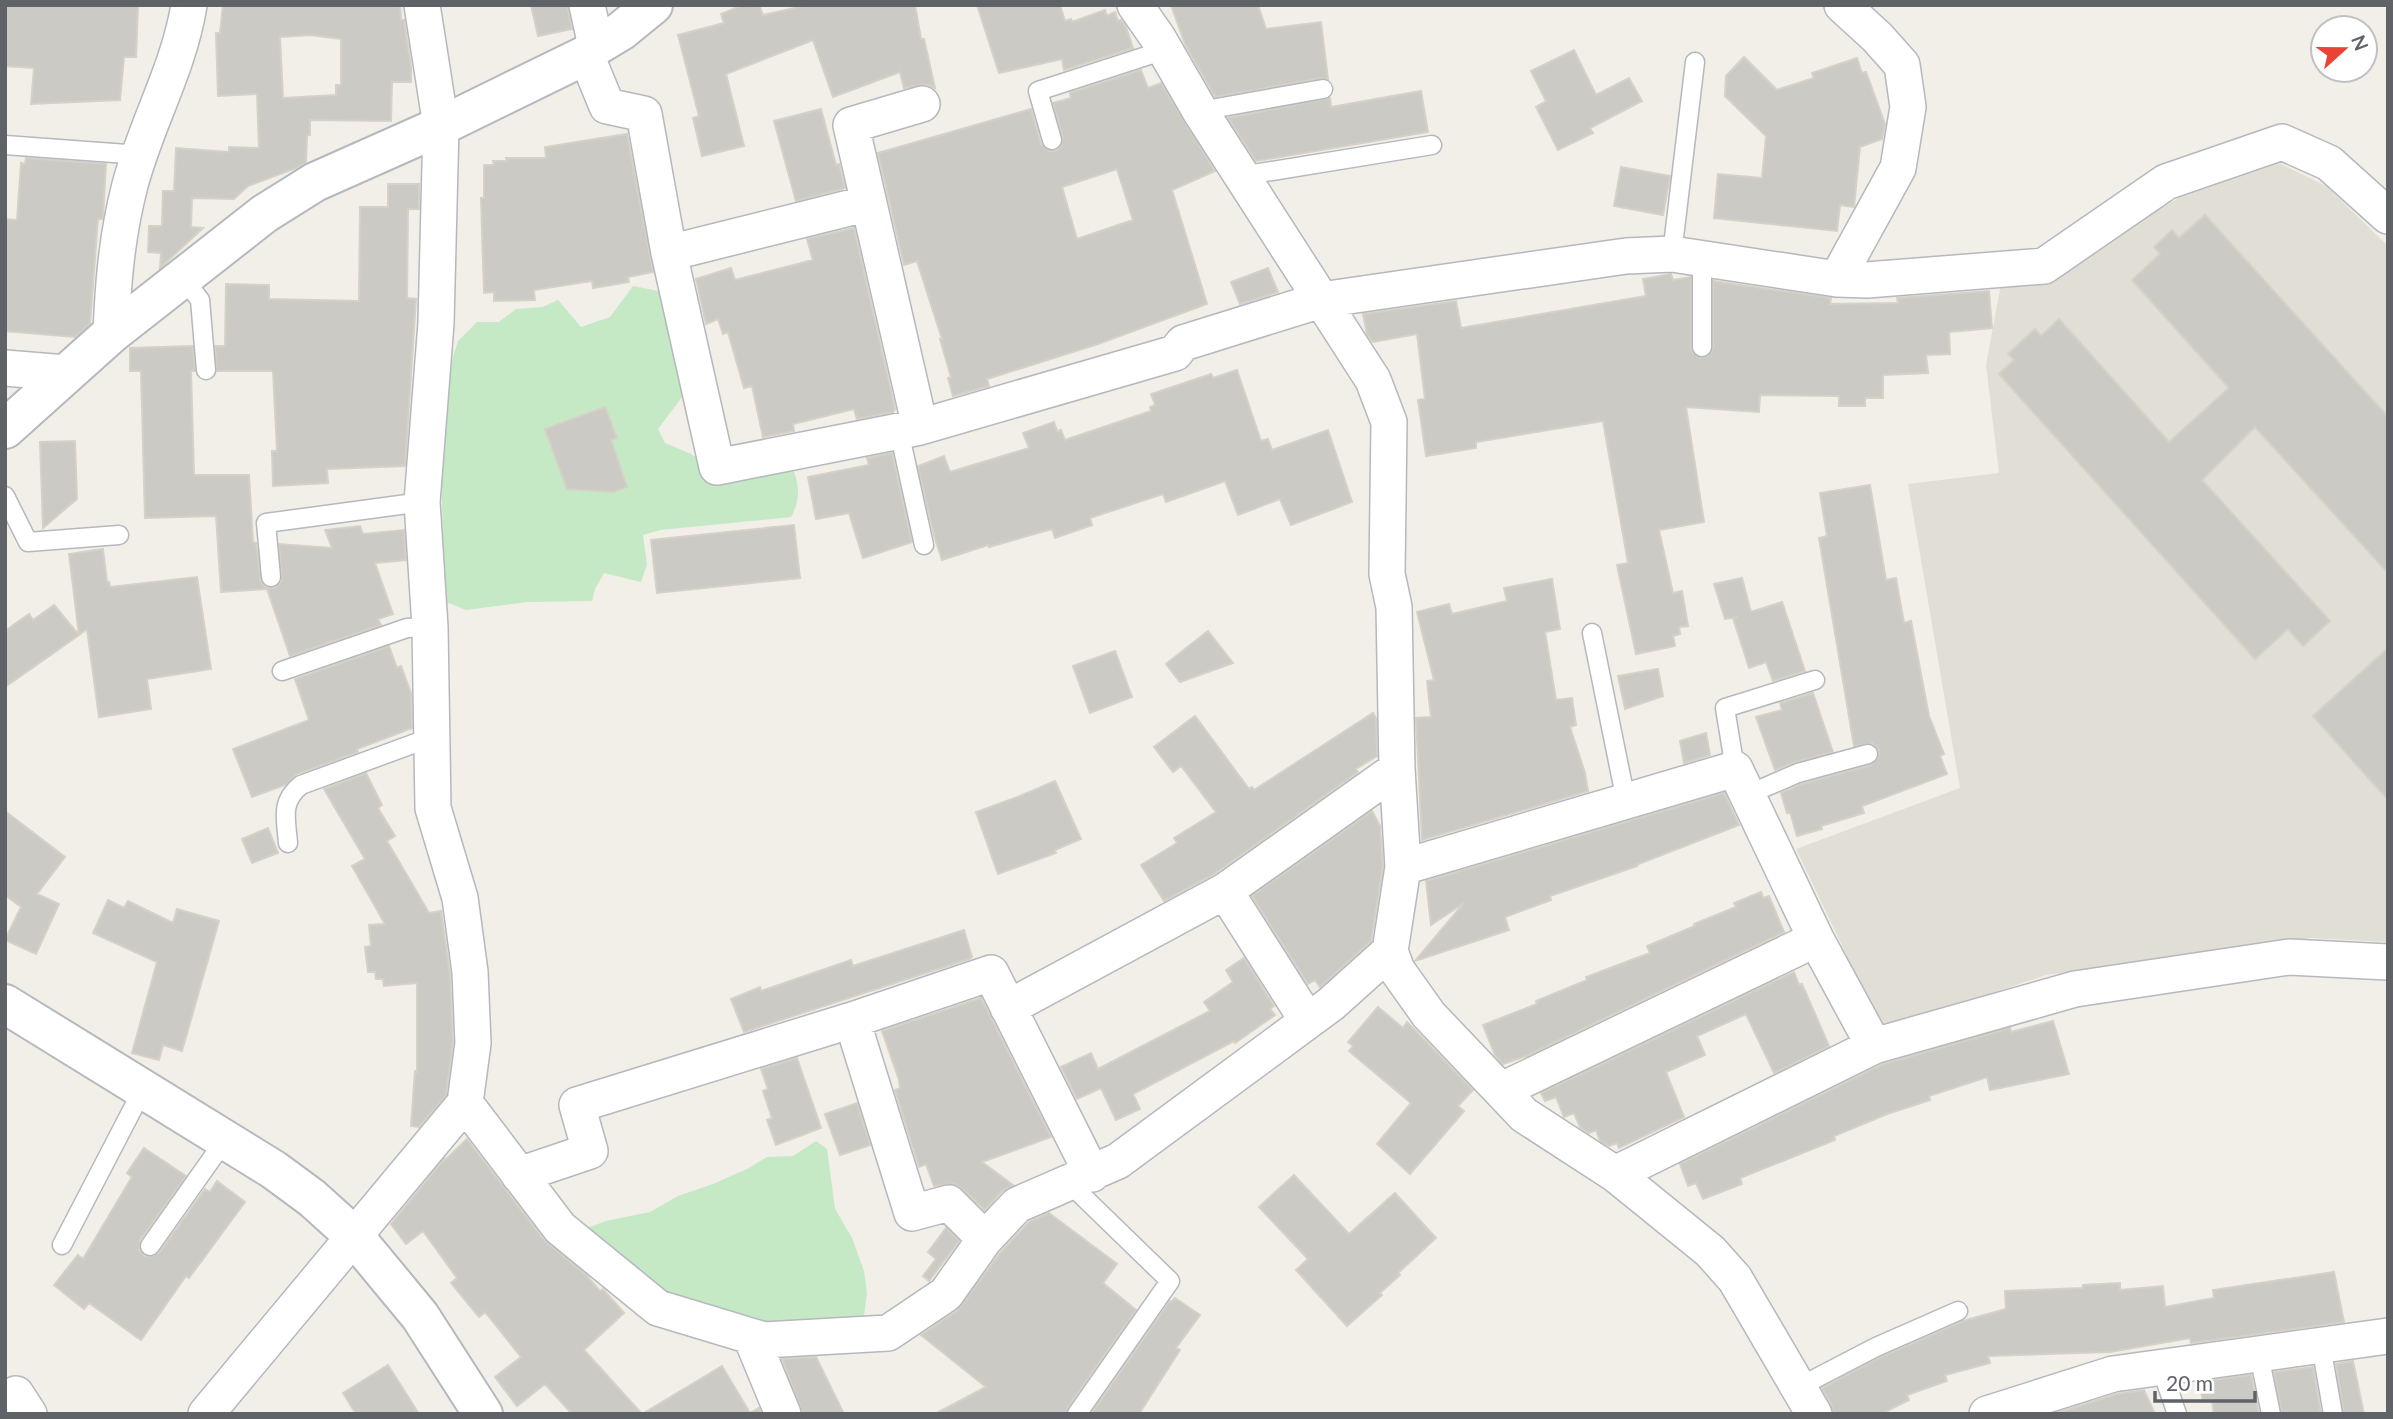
<svg xmlns="http://www.w3.org/2000/svg" width="2393" height="1419" viewBox="0 0 2393 1419" font-family="Lato,sans-serif">
<style>
.education{fill:#e1ded6}
.green{fill:#c5e8c5}
.building{fill:#cccac5;stroke:#d6d1c6;stroke-width:2;fill-rule:evenodd}
.lines{fill:none;stroke-linecap:round;stroke-linejoin:round}
.service-casing{stroke:#b5b8bc;stroke-width:21}
.minor-casing{stroke:#b5b8bc;stroke-width:38}
.tertiary-casing{stroke:#b5b8bc;stroke-width:42}
.service{stroke:#fff;stroke-width:18}
.minor{stroke:#fff;stroke-width:35}
.tertiary{stroke:#fff;stroke-width:38}
</style>
<rect width="100%" height="100%" fill="#f1efe8"/>
<path class="education" d="M2279,163L2326,186L2388,246V942L2311,938L2046,975L1909,1021L1879,1023L1796,849L1960,788L1908,484L1999,473L1986,365L2001,284L2119,233L2179,198Z"/>
<path class="green" d="M633,286L664,292L691,385L658,429L665,443L691,454L720,475L789,462C800,480 801,500 791,517L660,530L643,535L647,565L641,582L604,573L595,589L592,601L527,602L466,610L444,601L441,451L444,416L453,357L458,341L477,322H499L516,309L543,307L558,300L581,327L610,317Z
M816,1141L827,1149L835,1209L852,1238L864,1271L867,1293L863,1323L746,1326L660,1293L585,1229L606,1221L650,1212L678,1196L713,1184L749,1168L767,1157L793,1156Z"/>
<path class="building" d="M5,5H138L136,57H124L120,100L31,104L34,68L5,66Z
M223,5H400L401,20H404L411,67V82H392L391,121L310,120V135H307L306,162L296,168L248,186L234,199L192,198L191,227L203,228L160,268L161,253L148,252L149,226H162L163,191H174L176,148L229,152V147L259,148L257,94L218,96L216,33H220ZM310,35L341,39V85H336V95L283,98L280,37Z
M531,5H567L572,29L538,36Z
M743,5H759L763,15L808,5H915L921,39H924L935,88L926,84L904,88L900,72L833,97L813,40L726,74L744,146L702,156L693,118L699,116L678,35L724,23L721,14Z
M977,5H1060L1065,21L1071,19L1072,22L1105,10L1107,16L1115,12L1118,21L1121,20L1126,27L1133,48L1064,70L1062,59L999,73Z
M1171,5H1258L1266,29L1321,22L1328,79L1321,78L1215,97L1185,44Z
M1574,50L1596,95L1629,78L1642,101L1590,128L1593,133L1558,150L1536,107L1546,101L1531,71Z
M1744,57L1777,90L1814,78L1812,73L1857,58L1862,73L1866,72L1885,124L1882,139L1860,147L1854,207L1840,205L1837,231L1714,218L1718,174L1762,178L1766,136L1725,96L1726,76Z
M1141,70L1148,88L1161,83L1215,171L1172,190L1207,304L1098,344L987,379L989,386L953,396L948,378L951,377L940,339H942L917,261L904,265L878,153L1031,109L1041,144L1049,151H1056L1061,147L1063,138L1053,103L1071,98L1070,93ZM1117,169L1133,220L1077,239L1062,187Z
M1421,91L1428,132L1256,161L1228,118L1330,98L1331,107Z
M821,109L836,165L839,164L845,188L796,201L774,121Z
M627,134L653,272L628,277L629,282L593,288L592,281L534,290L535,300L494,301V292L484,293L481,198H484V165H494L493,161H507L506,158H546L545,147Z
M26,158L106,164L103,216L102,219H98L90,324L75,337L5,331V219L17,220L21,163L25,164Z
M1621,167L1670,176L1663,215L1614,206Z
M388,184H419V209H408L407,298L416,299L405,466L327,469L328,483L273,486L272,451H277L273,371H217L215,346H225L226,284L269,285V299L359,301L360,207H388Z
M2205,215L2388,417V573L2255,427L2202,480L2330,621L2303,646L2288,629L2255,659L1999,374L2014,360L2008,354L2035,329L2041,336L2059,319L2169,442L2229,388L2132,280L2160,254L2154,247L2172,230L2179,238Z
M854,228L895,409L893,412L857,419L854,409L793,424L794,431L763,437L752,386L744,388L728,332L723,334L718,319L706,324L696,279L731,268L735,280L813,260L807,239Z
M1268,268L1278,292L1240,304L1231,282Z
M1671,274L1673,280L1691,277V348L1693,353L1701,358L1708,356L1713,348V281L1831,298L1830,304L1898,303L1897,298L1989,291L1992,328L1949,332L1950,354L1926,355L1928,373L1883,375V398H1865V406H1839V396L1760,395L1759,412L1686,407L1704,522L1659,530L1673,593L1682,591L1688,626L1679,627L1680,634L1673,636L1675,646L1636,654L1617,565L1628,563L1603,421L1476,442V448L1426,456L1418,400L1425,399L1417,334L1373,342L1367,334L1363,314L1456,301L1461,328L1646,296L1643,279Z
M193,346L195,371H191L194,475H249L253,542L256,543L261,583L266,587L273,588L282,581L279,544L332,548L325,530L360,526L363,534L404,530L406,560L375,563L393,614L378,619L381,625L290,656L267,589L221,592L216,516L145,518L141,371H130V348Z
M1237,370L1261,441L1268,439L1272,450L1328,430L1352,502L1291,525L1280,499L1238,515L1225,481L1166,502L1163,494L1090,518L1092,525L1055,538L1052,529L989,547L988,545L942,560L934,535L918,466L944,456L950,472L1029,448L1023,433L1054,422L1057,431L1061,430L1065,440L1151,411L1150,407L1155,405L1151,394L1211,374L1213,378Z
M605,407L617,438L611,440L627,487L613,492L567,489L545,429Z
M75,441L77,499L43,528L40,442Z
M892,453L912,542L863,558L849,513L816,519L808,477L869,465L867,458Z
M1870,485L1886,580L1896,578L1904,623L1911,621L1929,716L1944,754L1940,756L1947,774L1862,806L1864,813L1821,826L1822,829L1797,836L1790,812L1787,813L1781,793L1802,784L1871,765L1879,756V750L1872,743L1854,746L1819,538L1827,536L1820,493Z
M794,525L800,578L657,593L651,540Z
M103,549L107,582H109L110,587L197,577L211,669L147,679L151,709L99,717L87,629L79,635L69,554Z
M1742,578L1751,612L1782,602L1805,671L1773,681L1766,662L1749,668L1733,618L1738,617L1725,619L1714,584Z
M1552,579L1560,629L1545,632L1556,700L1572,698L1576,725L1570,727L1585,773L1588,791L1422,840L1416,718L1431,717L1427,681L1434,680L1417,612L1449,604L1452,614L1507,601L1504,588Z
M54,605L79,635L5,687V631L29,614L33,620Z
M1208,631L1233,663L1180,682L1166,664Z
M389,646L397,668L401,666L411,693L412,728L357,749L358,752L297,774L285,785L252,797L233,749L309,720L295,679Z
M2388,648V800L2313,716Z
M1115,651L1132,697L1090,713L1073,666Z
M1658,669L1663,696L1625,709L1618,676Z
M1813,693L1833,752L1795,762L1775,770L1756,717L1782,710L1780,703Z
M1373,713L1376,718L1377,756L1356,769L1358,772L1214,874L1164,901L1141,865L1177,843L1174,838L1216,812L1181,766L1173,772L1154,747L1195,716L1249,789L1252,787L1254,790Z
M1706,733L1710,755L1684,763L1680,741Z
M366,773L382,805L378,808L395,836L387,841L429,913L441,911L450,974L453,1042L446,1095L419,1127L411,1126L415,1071L417,1072V983L384,986L383,979H376L375,972H368L365,947L371,946L369,925L385,924L352,866L365,859L324,789Z
M1055,781L1081,839L1055,850L1056,853L998,874L976,812L1020,796Z
M1724,793L1739,825L1636,865L1637,866L1550,896L1551,900L1505,917L1509,930L1415,961L1464,903L1431,925L1426,881Z
M5,811L65,857L37,894L59,904L36,954L5,940L21,907L5,895Z
M1372,811L1380,826L1383,866L1371,941L1320,987L1315,980L1308,984L1252,896Z
M268,828L278,853L252,863L242,839Z
M1761,892L1763,898L1769,896L1784,932L1526,1056L1503,1064L1495,1055L1483,1025L1537,1004L1536,1001L1587,980L1586,977L1650,953L1647,946L1695,926L1694,924L1736,907L1734,903Z
M108,900L124,908L128,901L173,923L177,909L219,921L182,1051L163,1045L159,1060L132,1053L157,962L93,933Z
M964,930L972,957L969,959L744,1032L731,999L760,987L761,991L851,960L853,966Z
M1244,958L1274,1006L1270,1009L1275,1015L1235,1043L1234,1041L1133,1094L1140,1109L1116,1120L1101,1088L1077,1099L1061,1067L1091,1053L1098,1069L1210,1011L1204,1002L1233,982L1226,970Z
M1794,972L1799,985L1802,984L1829,1046L1774,1073L1746,1014L1697,1036L1705,1055L1666,1072L1684,1117L1619,1148L1617,1143L1609,1146L1600,1141L1596,1130L1589,1133L1580,1127L1574,1113L1564,1117L1556,1097L1545,1101L1541,1093Z
M981,998L1051,1137L982,1162L1013,1185L1002,1191L985,1210L963,1189L955,1184L934,1186L926,1164L919,1167L895,1090L900,1088L899,1080L882,1031Z
M1378,1007L1403,1028L1407,1022L1412,1027L1473,1090L1458,1106L1464,1111L1410,1174L1377,1144L1411,1103L1349,1051L1353,1046L1348,1042Z
M2053,1021L2069,1074L1990,1090L1987,1077L1929,1096L1930,1100L1887,1114L1834,1136L1835,1140L1740,1178L1742,1184L1703,1199L1696,1183L1688,1186L1680,1164L1881,1065L2010,1028L2011,1032Z
M797,1058L821,1128L776,1145L767,1120L772,1118L763,1091L768,1089L761,1069Z
M857,1103L870,1145L840,1155L825,1114Z
M467,1139L544,1240L586,1275L600,1291L603,1289L624,1313L584,1350L642,1414L722,1366L750,1413L759,1408L761,1414H572L545,1384L517,1406L495,1377L521,1357L485,1312L479,1317L451,1283L457,1278L423,1231L406,1244L391,1224L444,1159V1161Z
M144,1148L186,1176L140,1240L139,1250L144,1256L150,1257L159,1253L205,1189L210,1192L217,1181L245,1202L189,1278L186,1276L141,1340L89,1303L84,1309L54,1285L78,1255L83,1259L132,1177L127,1173Z
M1294,1175L1349,1234L1395,1193L1436,1238L1398,1273L1400,1275L1380,1293L1382,1295L1347,1326L1296,1270L1308,1259L1259,1207Z
M1049,1213L1117,1264L1103,1283L1136,1310L1068,1407L1066,1414H935L986,1387L921,1335L958,1310L1001,1252L1029,1222Z
M946,1228L959,1241L929,1281L923,1276L936,1259L928,1252Z
M2334,1272L2344,1322L2191,1343L2190,1338L2110,1352L1988,1356L1990,1363L1945,1375L1947,1381L1907,1395L1909,1400L1881,1414H1834L1831,1404L1822,1388L1881,1357L1963,1321L2006,1309L2005,1291L2083,1288V1285L2120,1283V1290L2163,1286L2165,1307L2214,1298L2213,1290Z
M1175,1298L1200,1315L1176,1348L1180,1350L1139,1414H1091L1170,1301L1171,1302Z
M816,1357L844,1414H803L782,1359Z
M2353,1361L2364,1414H2344L2336,1364Z
M388,1365L419,1414H356L343,1393Z
M2313,1367L2321,1414H2282L2274,1372Z
M2251,1375L2259,1414H2214L2212,1401L2203,1402L2199,1382Z
M2144,1390L2155,1414H2054L2117,1394Z"/>
<g class="lines">
<g class="service-casing">
<path id="service" d="M1200,111L1323,89
M1052,140L1038,91L1165,50
M5,145L141,155
M1241,176L1432,145
M1672,254L1695,62
M1702,259V347
M183,278L200,300L206,370
M899,431L924,545
M5,496L28,542L119,535
M271,577L266,523L422,502
M1592,633L1626,801
M282,671L407,628L430,627
M1735,769L1725,708L1815,680
M1747,795L1798,773L1868,754
M288,843C286,818 280,802 301,785L432,737
M1068,1182L1170,1281L1077,1414
M62,1245L143,1089
M150,1246L225,1140
M2321,1346L2333,1414
M2259,1355L2271,1414
M2161,1368L2177,1414
M1799,1387L1876,1347L1958,1311"/>
</g>
<g class="minor-casing">
<path id="minor" d="M422,5L441,126L436,323L422,502L430,627L433,808L460,898L470,972L473,1043L465,1103L560,1228L658,1308L764,1340L888,1333L946,1294L985,1239L1017,1205L1118,1161L1331,1004L1390,951L1403,867L1397,769L1394,607L1387,574L1389,422L1373,380L1200,111L1158,38L1135,5
M587,5L596,46
M586,55L607,106L644,114L669,253L717,467L920,427L1175,353L1183,343L1321,300L1626,256L1672,254L1837,279L1867,280L2044,266L2166,182L2282,142L2329,163L2388,216
M669,253L869,203
M1837,279L1898,168L1908,107L1902,65L1877,37L1842,5
M111,334C113,282 117,235 130,185C146,124 179,68 189,5
M5,368L66,373
M920,427L851,125L922,104
M1403,867L1735,769L1816,939L1874,1046
M1390,951L1397,970L1429,1015L1524,1115L1615,1174L1710,1251L1735,1279L1814,1414
M1008,1008L1225,891
M1307,1020L1225,891L1397,769
M1502,1090L1816,939
M1615,1174L1874,1046L2075,989L2289,957L2388,962
M519,1175L590,1151L577,1105L852,1020
M985,1239L949,1203L912,1213L852,1020L991,973L1092,1174
M751,1337L783,1414
M16,1394L29,1414
M206,1414L465,1103
M1987,1414L2113,1374L2388,1336"/>
</g>
<g class="tertiary-casing">
<path id="tertiary" d="M5,429L111,334L264,214L315,182L441,126L586,55L596,46L621,31L653,5
M5,1004L274,1170L312,1198L353,1235L420,1316L483,1414"/>
</g>
<use href="#service" class="service"/>
<use href="#minor" class="minor"/>
<use href="#tertiary" class="tertiary"/>
</g>
<rect width="2393" height="1419" fill="none" stroke="#5f6368" stroke-width="14"/>
<g transform="translate(2344 49) rotate(69)"><circle r="33" fill="#ffffff" stroke="#bfc1c3" stroke-width="2"/>
<path d="M0-5L12 26L0 18L-12 26Z" fill="#ea4335"/>
<text y="-10" font-size="19" font-weight="bold" text-anchor="middle" fill="#5f6368">N</text>
</g>
<path d="M2155 1391v10h100v-10" fill="none" stroke="#5f6368" stroke-width="3.5"/>
<text x="2166" y="1391" font-size="21" fill="#5f6368" stroke="#ffffff" stroke-width="5" paint-order="stroke">20 m</text>
</svg>
